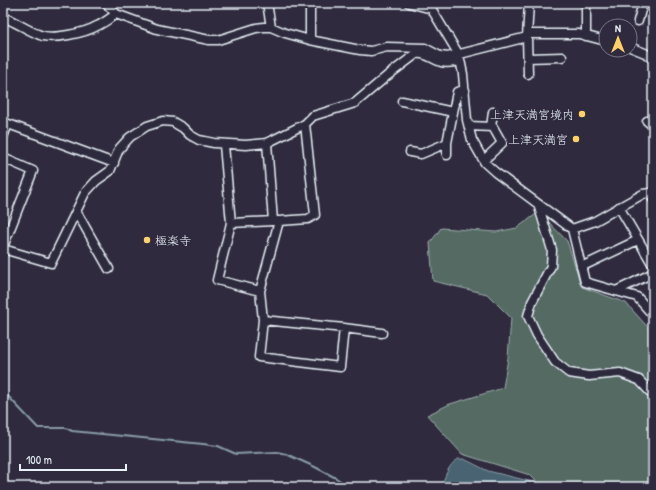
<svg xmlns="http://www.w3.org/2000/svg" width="656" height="490" viewBox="0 0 656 490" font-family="'Patrick Hand','Klee One',sans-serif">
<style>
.green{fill:#556a64;stroke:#9eaeae}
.water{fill:#4a6372;stroke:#899ca8}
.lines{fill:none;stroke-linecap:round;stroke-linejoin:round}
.stream{stroke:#899ca8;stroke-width:2}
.street-casing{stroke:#e8f1f8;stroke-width:11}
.street{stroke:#2f2a3d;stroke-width:8}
.poi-dot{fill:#ffd166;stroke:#2f2a3d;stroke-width:1.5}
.labels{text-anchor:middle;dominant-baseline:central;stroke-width:3.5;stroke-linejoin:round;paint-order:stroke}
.poi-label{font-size:12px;fill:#e8f1f8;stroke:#2f2a3d;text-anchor:end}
</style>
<rect width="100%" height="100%" fill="#2f2a3d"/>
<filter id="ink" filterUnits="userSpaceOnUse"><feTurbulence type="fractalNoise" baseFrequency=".025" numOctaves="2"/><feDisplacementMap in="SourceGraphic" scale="8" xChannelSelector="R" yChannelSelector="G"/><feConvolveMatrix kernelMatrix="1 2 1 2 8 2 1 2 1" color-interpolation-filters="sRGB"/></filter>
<g filter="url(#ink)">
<path class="green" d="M539,212L567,241L582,287L626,303L653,333V487H542L530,475L462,454L427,415L450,404L503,388L508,358L511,318L487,294L433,281L430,243L441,228L496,232L517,228Z"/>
<path class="water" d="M458,459H464L488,471L537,483L540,487H441C445,477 448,465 458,459Z"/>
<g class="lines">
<path class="stream" d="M3,395L6,394L38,428H66L72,431L203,444L218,446L236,454L277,452L286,454L315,467L336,478L349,487"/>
<g class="street-casing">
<path id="street" d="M106,3L116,14L157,29L209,40H218L256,28L264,27H271L285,33L310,40L360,50L371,51L387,47L425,48L440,56L448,57L527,37
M267,3L271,27
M409,3L432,9
M428,3L459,55L463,74L467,120L472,140L485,163L495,172L572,229L585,282L637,297L653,315
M3,17C16,22 27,30 40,35C52,40 85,33 97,26C104,23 110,18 116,14
M638,21L643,3
M527,34H579L606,41
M586,36V3
M310,40V3
M630,47L645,53L653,59
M528,58L562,57
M528,74L527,37L529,3
M402,101L453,112
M647,121L653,126
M3,122L114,163
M469,126L493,127L502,143L484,160
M491,127L493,112
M3,137L8,124
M267,143L273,221H279
M224,145L231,223L217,280L260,291
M410,152L421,154L447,143
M447,155V143L457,92L465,90
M3,158L33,171L3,247
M538,204L552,250L551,266L532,302L528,316L537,335L555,362L569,373L589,376L620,373L639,380L653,395
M619,207L653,265
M76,211L109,269
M231,223L273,221
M572,229L595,221L643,194L650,193L653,199
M3,249L51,263L85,193L96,181L110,171L119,149L130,137L147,126L163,121L173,122L183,128L190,135L199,140L214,143L246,145L267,143L305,124L313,116L355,103L387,76L416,54C426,52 431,59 441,62C447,64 454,62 460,61
M581,267L638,240
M616,291L653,273
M263,320L344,328L340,367L259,357Z
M263,320L260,291L279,221L308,219L315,215L305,124
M344,328L382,333"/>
</g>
<use href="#street" class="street"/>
</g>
</g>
<g class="poi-dot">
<circle cx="582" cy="114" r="4"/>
<circle cx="576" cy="139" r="4"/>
<circle cx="147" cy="240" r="4"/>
</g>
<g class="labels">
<g class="poi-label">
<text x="574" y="114">上津天満宮境内</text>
<text x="568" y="139">上津天満宮</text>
<text x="155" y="240" text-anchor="start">極楽寺</text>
</g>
</g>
<rect width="656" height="490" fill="none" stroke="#2f2a3d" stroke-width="16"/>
<rect x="8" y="8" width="640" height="474" fill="none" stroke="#e8f1f8" stroke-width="1.5" filter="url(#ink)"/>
<g transform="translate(618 38)"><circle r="19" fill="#2f2a3d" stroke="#797a88"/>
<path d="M0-3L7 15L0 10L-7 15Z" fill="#ffd166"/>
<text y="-6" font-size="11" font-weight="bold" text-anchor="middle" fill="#e8f1f8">N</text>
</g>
<path d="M20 464v6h106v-6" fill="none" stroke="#e8f1f8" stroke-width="2"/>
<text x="26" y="464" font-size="12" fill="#e8f1f8" stroke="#2f2a3d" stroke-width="3" paint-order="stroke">100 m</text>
</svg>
